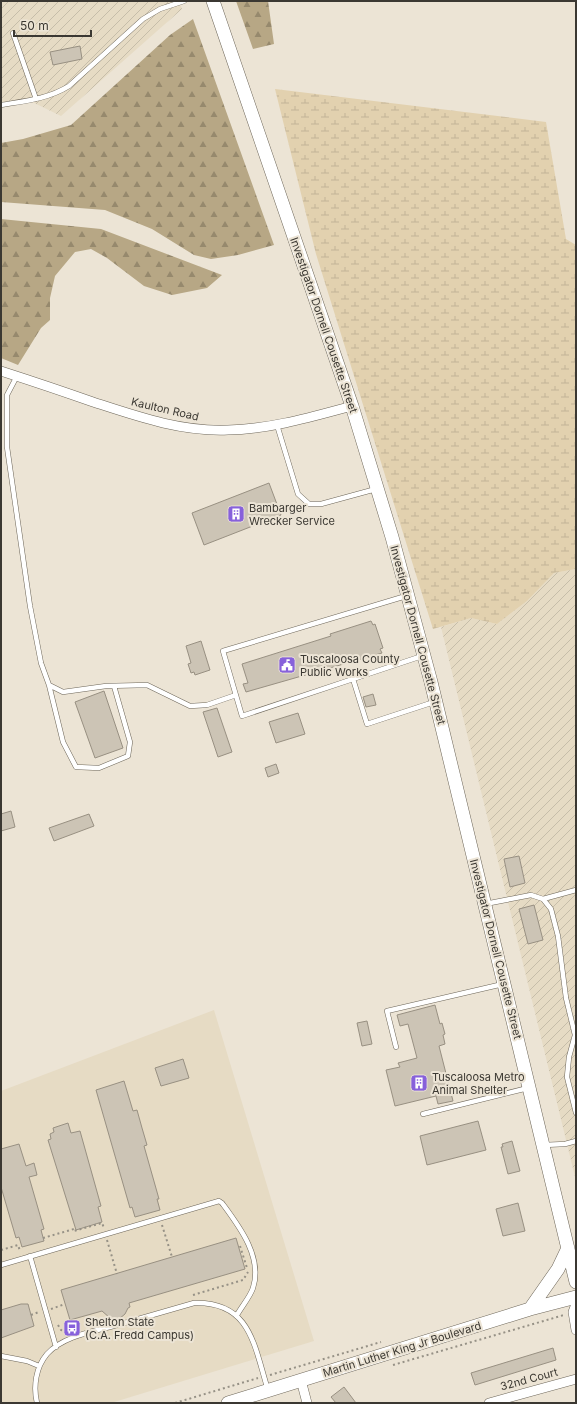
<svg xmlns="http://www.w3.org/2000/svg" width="577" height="1404" viewBox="0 0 577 1404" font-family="Inter,sans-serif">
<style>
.built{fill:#e6dbc4}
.industrial{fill:url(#industrial-furrows)}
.forest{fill:url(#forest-firs)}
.wetland{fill:url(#wetland-marsh)}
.building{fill:#ccc4b5;stroke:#989082}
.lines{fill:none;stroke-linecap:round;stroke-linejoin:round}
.lane-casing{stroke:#6d6659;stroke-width:5.5}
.street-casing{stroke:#6d6659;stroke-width:10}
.secondary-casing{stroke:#6d6659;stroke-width:14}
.path{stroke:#969186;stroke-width:2;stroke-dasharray:2 3;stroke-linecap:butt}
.lane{stroke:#fff;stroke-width:4.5}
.street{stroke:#fff;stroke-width:9}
.secondary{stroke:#fff;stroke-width:13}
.labels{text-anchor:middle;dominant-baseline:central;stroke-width:4;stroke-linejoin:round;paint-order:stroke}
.street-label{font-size:11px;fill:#3b3832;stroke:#ece4d5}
.poi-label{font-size:11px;fill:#3b3832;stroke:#ece4d5;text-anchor:start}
</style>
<defs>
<pattern id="industrial-furrows" width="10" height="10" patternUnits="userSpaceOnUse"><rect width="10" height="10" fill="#e6dbc4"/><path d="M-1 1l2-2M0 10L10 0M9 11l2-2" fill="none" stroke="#c6bda9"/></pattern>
<pattern id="forest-firs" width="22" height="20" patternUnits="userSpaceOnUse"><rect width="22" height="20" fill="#b7a785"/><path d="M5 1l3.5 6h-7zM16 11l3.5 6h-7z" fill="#96896d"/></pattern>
<pattern id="wetland-marsh" width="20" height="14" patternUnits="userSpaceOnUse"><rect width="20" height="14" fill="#e2d1af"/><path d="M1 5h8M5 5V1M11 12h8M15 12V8" fill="none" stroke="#c3b497"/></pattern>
</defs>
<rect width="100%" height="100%" fill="#ece4d5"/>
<path class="built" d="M214,1010L314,1341L111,1403H1V1091Z"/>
<path class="industrial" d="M1,1H179L182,9L61,116L26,99L1,103Z
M576,569V1181L441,627L471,618L497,624L527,601L554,573Z"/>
<path class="forest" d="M236,1H268L274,44L253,49Z
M193,19L274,245L238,255L211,259L194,255L152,229L105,210L1,202V143L23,139L71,125L170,35Z
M1,219L101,229L222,275L207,288L172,295L144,286L107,258L91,249L75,252L55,276L50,298V320L41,328L18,365L1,358Z"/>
<path class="wetland" d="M275,89L546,122L566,239L576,245V569L554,573L527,601L497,624L471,618L433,629L316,254Z"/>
<path class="building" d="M80,46L82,59L53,65L50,52Z
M269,483L281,515L204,545L192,513Z
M371,621L373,625L375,624L383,648L380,649L382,653L246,692L243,684L248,683L242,664L331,636L330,634Z
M201,641L210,670L195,675L194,672L191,673L188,664L191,663L186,646Z
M104,691L123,748L95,758L75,702Z
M373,694L376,705L366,707L363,697Z
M217,708L232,752L218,757L203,712Z
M298,713L305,734L276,743L269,722Z
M276,764L279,773L268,777L265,768Z
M11,811L15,827L1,831V814Z
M89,814L94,826L54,841L49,828Z
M519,856L525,883L510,887L504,859Z
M534,905L543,940L528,944L519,909Z
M435,1005L440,1024L442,1023L445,1034L443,1035L445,1044L439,1046L453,1101L438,1104L436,1096L395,1106L386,1070L400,1067L398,1063L417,1058L408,1024L400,1026L397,1015Z
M367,1021L372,1044L362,1046L357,1023Z
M183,1059L189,1078L161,1086L155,1068Z
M124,1081L133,1111L137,1110L142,1128L147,1145L144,1146L159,1199H157L160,1210L135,1217L132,1207L130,1208L96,1090Z
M478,1121L486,1150L427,1165L420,1136Z
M68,1123L71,1133L80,1131L101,1206L98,1207L102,1222L76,1230L48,1140L51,1139L50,1134L54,1132L53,1128Z
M512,1141L520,1171L508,1174L501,1147H503L502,1144Z
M19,1144L26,1166L34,1163L37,1175L29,1177L44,1229L41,1230L44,1241L22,1247L19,1237L16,1238L1,1187V1149Z
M518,1203L525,1231L503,1236L496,1209Z
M236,1238L245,1269L129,1303L130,1307L128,1308L125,1314L119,1319L110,1318L102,1311L70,1320L61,1290Z
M21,1304H28L34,1326L1,1338V1310Z
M553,1348L556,1360L475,1385L471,1373Z
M344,1387L356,1403H336L331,1397Z"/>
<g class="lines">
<g class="lane-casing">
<path id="lane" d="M13,33L36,99
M1,105C25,101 48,99 69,86L143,19L160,9L184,1
M17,376L7,395V447L30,606L41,663L49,685L63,742L76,767L99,768L128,756L130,742L114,686
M277,425L298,494L309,504H321L376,489
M422,656L353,679L367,724L434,702
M353,679L242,716L223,651L406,596
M49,685L63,692L106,686L147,685L190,706L207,705L236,695
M543,899L576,890
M485,904L531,895L543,899L551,909L558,936L566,998L575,1035L569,1057L567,1077L576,1113
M396,1047L387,1011L503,984
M423,1114L528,1088
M544,1145L565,1144L576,1141
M30,1256L56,1347
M1,1265L219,1201L222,1203C239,1226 263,1257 253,1288C250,1297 242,1306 237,1315
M1,1356L27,1361L39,1366
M37,1403C33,1386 36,1367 47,1354C64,1335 97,1331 121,1324C145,1317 170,1310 194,1303C251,1301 254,1346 268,1390"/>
</g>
<g class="street-casing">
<path id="street" d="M1,371C32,381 62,391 93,402C136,416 181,432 228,430C271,429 311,417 352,406
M576,1304L573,1312L576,1330
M301,1380L307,1403
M489,1403L576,1379"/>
</g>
<g class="secondary-casing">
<path id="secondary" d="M213,1L352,406L392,537L431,682L576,1282
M530,1309L558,1269L568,1248
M228,1403L530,1309L576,1297"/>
</g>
<path class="path" d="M162,1225L172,1257
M43,1238L74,1229V1231L102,1223L104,1228
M107,1240L117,1274
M240,1246L247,1268
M1,1250L18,1245L20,1251
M193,1295L243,1280L248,1272
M51,1309L65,1304
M31,1315L39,1312
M58,1325L61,1330L67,1331
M393,1365L564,1315
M270,1375L381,1342
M175,1403L258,1378"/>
<use href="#lane" class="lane"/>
<use href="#street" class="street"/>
<use href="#secondary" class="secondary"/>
</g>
<defs>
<g id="building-square" transform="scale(0.9)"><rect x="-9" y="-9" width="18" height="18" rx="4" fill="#8761db" stroke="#ece4d5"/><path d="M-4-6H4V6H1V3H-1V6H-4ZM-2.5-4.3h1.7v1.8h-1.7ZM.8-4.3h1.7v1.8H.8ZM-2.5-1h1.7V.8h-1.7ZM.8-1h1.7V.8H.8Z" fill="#fff"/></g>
<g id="civic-square" transform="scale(0.9)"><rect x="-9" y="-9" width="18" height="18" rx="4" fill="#8761db" stroke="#ece4d5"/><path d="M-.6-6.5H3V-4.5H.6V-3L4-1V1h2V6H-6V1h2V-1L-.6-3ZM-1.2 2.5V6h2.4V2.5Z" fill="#fff"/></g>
<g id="bus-square" transform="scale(0.9)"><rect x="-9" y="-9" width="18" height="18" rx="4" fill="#8761db" stroke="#ece4d5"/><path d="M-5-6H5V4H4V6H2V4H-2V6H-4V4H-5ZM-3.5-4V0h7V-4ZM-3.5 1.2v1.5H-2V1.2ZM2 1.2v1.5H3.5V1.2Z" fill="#fff"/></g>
</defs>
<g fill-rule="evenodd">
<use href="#building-square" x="236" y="514"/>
<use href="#civic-square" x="287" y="665"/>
<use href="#building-square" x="419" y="1083"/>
<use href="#bus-square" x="72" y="1328"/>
</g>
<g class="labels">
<g class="street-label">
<text transform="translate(324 325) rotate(71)">Investigator Dornell Cousette Street</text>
<text transform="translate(165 409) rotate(13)">Kaulton Road</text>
<text transform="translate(418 635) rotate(75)">Investigator Dornell Cousette Street</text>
<text transform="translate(496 949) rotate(76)">Investigator Dornell Cousette Street</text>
<text transform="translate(402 1349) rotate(-17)">Martin Luther King Jr Boulevard</text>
<text transform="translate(529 1379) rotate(-15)">32nd Court</text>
</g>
<g class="poi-label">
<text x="249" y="508">Bambarger<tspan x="249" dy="13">Wrecker Service</tspan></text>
<text x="300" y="659">Tuscaloosa County<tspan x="300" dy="13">Public Works</tspan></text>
<text x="432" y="1077">Tuscaloosa Metro<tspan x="432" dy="13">Animal Shelter</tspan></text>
<text x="85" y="1322">Shelton State<tspan x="85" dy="13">(C.A. Fredd Campus)</tspan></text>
</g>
</g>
<rect width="577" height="1404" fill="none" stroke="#3b3832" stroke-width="4"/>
<path d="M14 30v6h77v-6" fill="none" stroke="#3b3832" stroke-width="2"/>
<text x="20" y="30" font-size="12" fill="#3b3832" stroke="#ece4d5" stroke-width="3" paint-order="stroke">50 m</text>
</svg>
